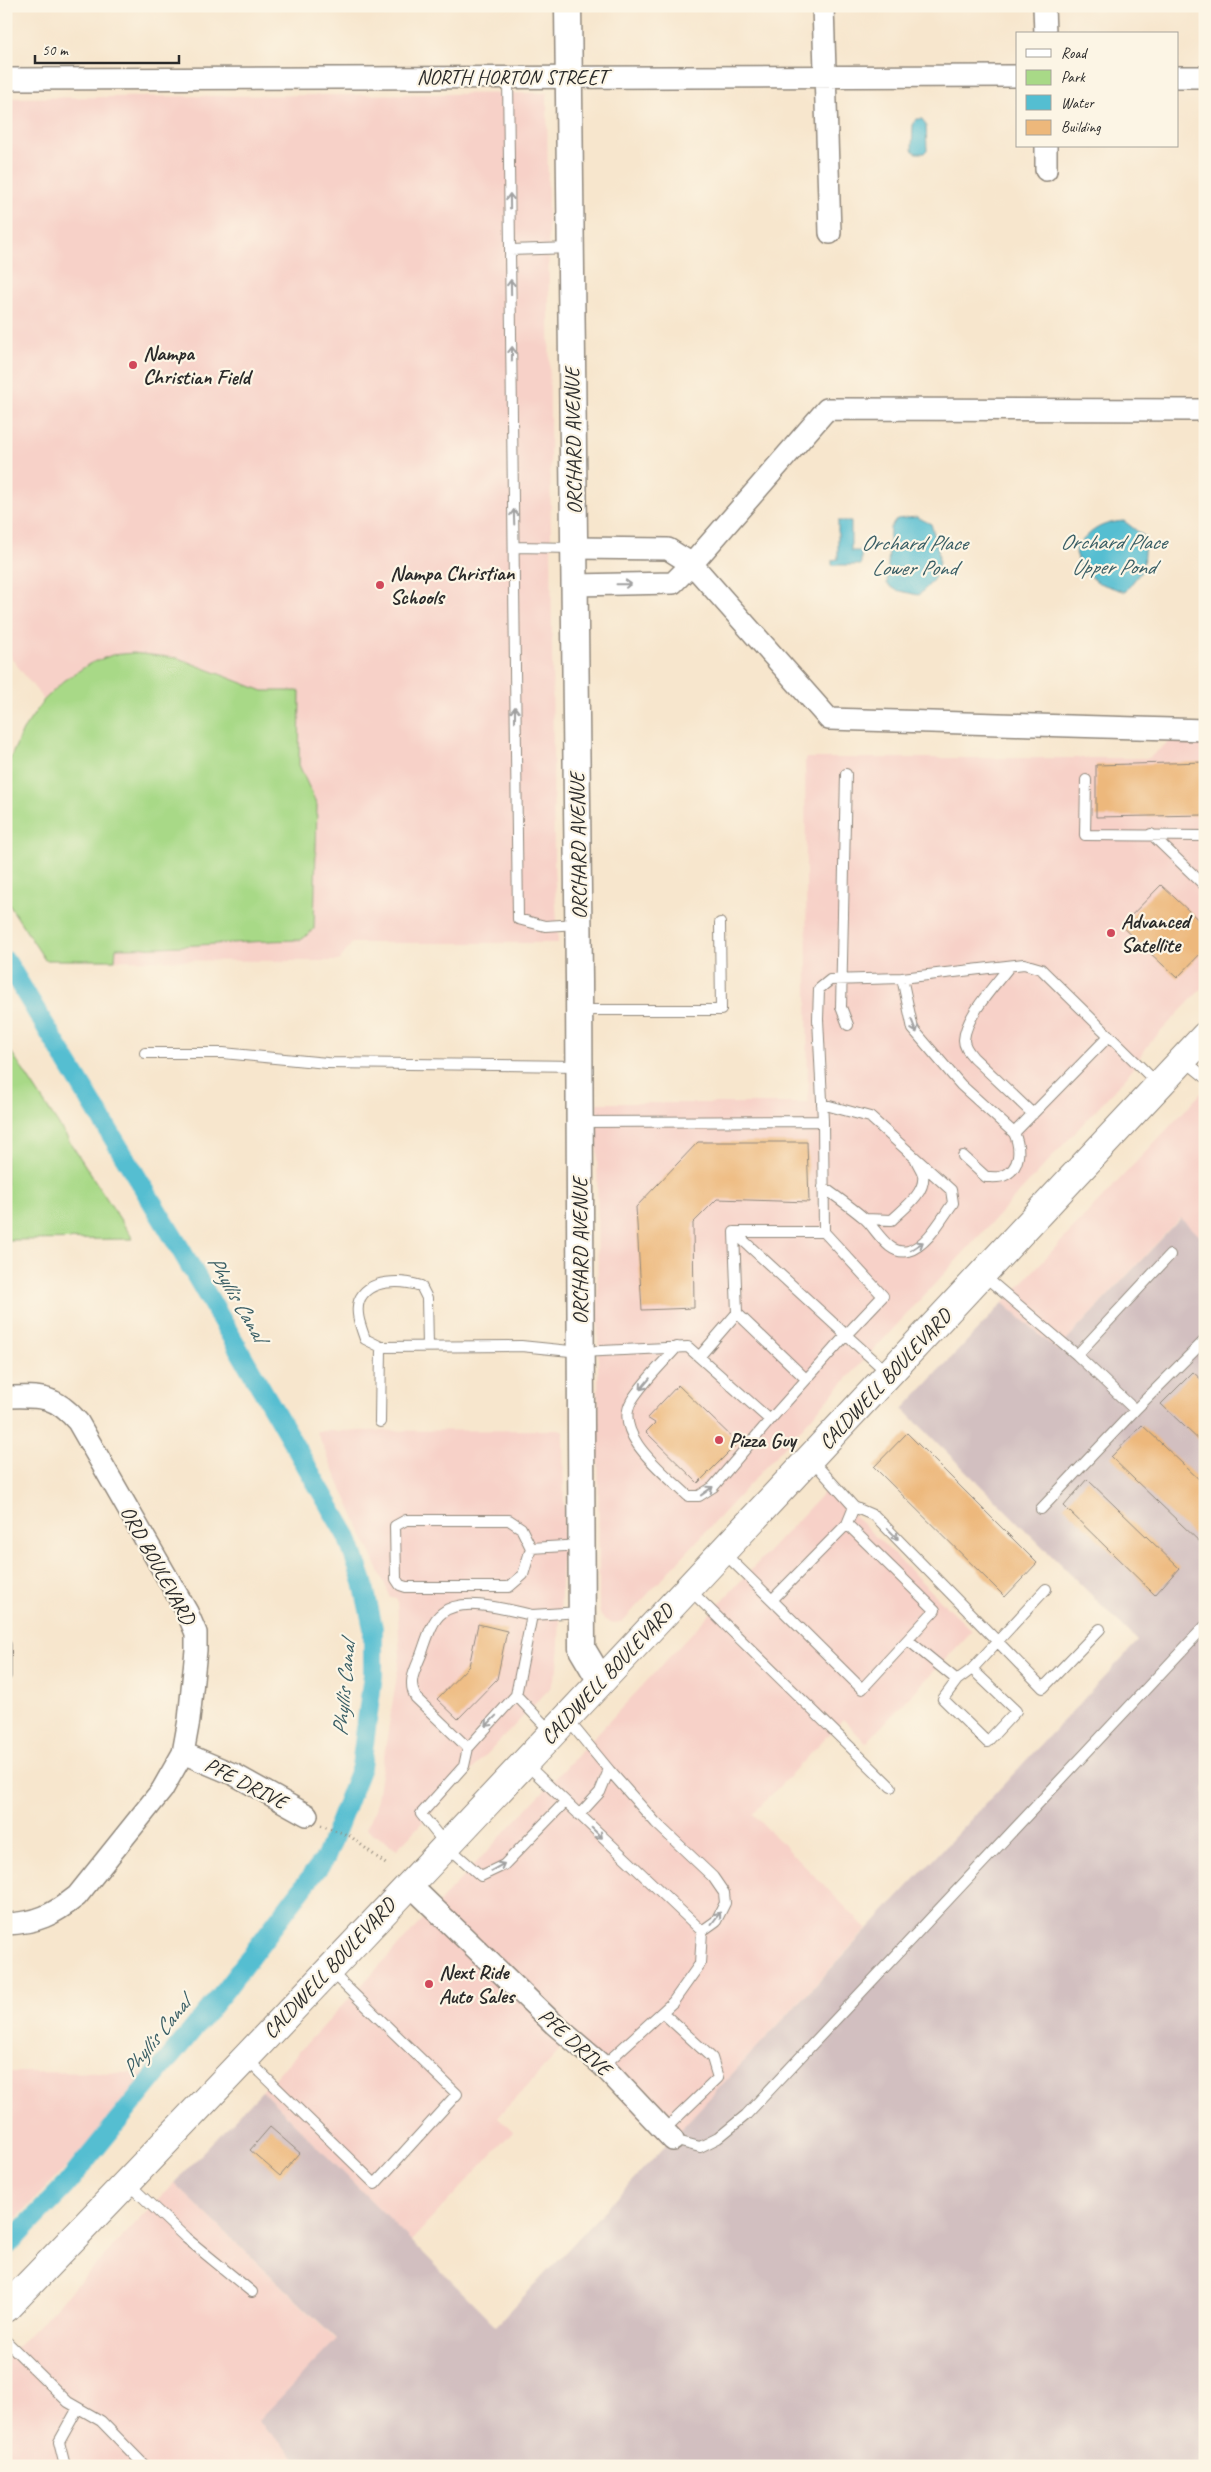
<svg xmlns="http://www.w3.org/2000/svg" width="1211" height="2472" viewBox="0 0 1211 2472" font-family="Caveat,sans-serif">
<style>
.built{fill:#f7d1c8}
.industrial{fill:#d2bfc0}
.green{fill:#a8d987;stroke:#6a8259}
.water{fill:#54bed1;stroke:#40747e}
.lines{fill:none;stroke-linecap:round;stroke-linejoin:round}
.canal{stroke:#54bed1;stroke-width:20}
.building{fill:#edb87b}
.service-casing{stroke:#91887c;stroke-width:12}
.minor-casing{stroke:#91887c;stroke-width:24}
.tertiary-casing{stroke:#91887c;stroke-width:29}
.primary-casing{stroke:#91887c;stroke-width:30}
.path{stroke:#91887c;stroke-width:3;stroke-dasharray:1 4;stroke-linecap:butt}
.service{stroke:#fff;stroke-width:10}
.minor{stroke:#fff;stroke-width:21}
.tertiary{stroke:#fff;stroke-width:26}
.primary{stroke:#fff;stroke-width:28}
.oneway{stroke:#a0a0a0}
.poi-dot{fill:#d1495b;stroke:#fcf5e5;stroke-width:2}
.labels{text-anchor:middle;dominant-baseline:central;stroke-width:4.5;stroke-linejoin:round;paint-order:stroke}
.street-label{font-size:21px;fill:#2b2b2b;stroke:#fcf5e5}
.poi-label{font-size:21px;font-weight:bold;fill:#2b2b2b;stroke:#fcf5e5;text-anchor:start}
.water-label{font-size:22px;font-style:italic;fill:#395e65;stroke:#fcf5e5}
</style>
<rect width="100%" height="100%" fill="#fcf5e5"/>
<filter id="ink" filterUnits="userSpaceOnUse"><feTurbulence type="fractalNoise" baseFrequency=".02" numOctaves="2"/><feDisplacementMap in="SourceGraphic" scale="10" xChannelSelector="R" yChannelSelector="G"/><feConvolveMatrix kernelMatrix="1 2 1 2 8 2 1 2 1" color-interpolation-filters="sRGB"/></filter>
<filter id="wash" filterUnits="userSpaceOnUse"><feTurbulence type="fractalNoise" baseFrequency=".0096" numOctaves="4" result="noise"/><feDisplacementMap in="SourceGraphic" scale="20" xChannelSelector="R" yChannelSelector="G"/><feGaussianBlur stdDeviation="1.12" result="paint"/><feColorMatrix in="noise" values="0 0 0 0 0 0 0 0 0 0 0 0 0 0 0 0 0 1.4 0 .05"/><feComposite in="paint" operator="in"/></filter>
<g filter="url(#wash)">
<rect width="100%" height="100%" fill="#f7e6cd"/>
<path class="built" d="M547,93L554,867L558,943H352L339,961L45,960L6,900V768L23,730L44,700L12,659L6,646V98Z
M1183,730L1205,739V985L1149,1044L1127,1076L622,1622L614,1623L605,1620L601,1616L599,1610L597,1103H808L805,758H1149Z
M1205,1089V1241L1180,1218L1057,1350L1003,1303Z
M563,1430L564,1510L558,1668L550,1688L397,1849L366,1829L375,1811L400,1657L397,1599L391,1598L316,1431Z
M827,1489L972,1631L866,1743L843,1719L753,1814L867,1929L667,2144L566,2044L498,2117L513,2131L411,2241L262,2091Z
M6,2072L144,2073L78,2155L6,2229Z
M174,2183L337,2340L259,2421L304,2466H6V2359Z"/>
<path class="industrial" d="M1181,1218L1205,1241V2466H304L258,2421L337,2339L174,2183L262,2091L496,2326L1138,1641L903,1409L1003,1303L1057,1350Z"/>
<path class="green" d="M133,653L178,658L263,691H300L299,765L317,805L314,929L301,940C239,941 178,948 116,948L115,960H45L6,900V768L23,730L44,700L64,681L89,664L112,655Z
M6,1044L133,1239L6,1240Z"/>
<path class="water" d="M917,119H922L926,125L927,150L924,153H916L912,150L913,125Z
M917,517L931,524C940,554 947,573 918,595L896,590L887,584L890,528L897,519Z
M838,521H851V551H861V565H832V560L838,559Z
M1124,521L1145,537L1143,569L1125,592L1099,583L1081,569L1075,549C1090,531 1099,523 1124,521Z"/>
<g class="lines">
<path class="canal" d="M6,961L181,1250L347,1536L363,1582L373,1628V1675L361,1767L326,1857L225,1990L65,2186L6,2247"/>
</g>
<g id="blocks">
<path class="building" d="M1205,762V815L1096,817V765Z
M1161,885L1205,926V949L1177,978L1121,926Z
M698,1142H807L809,1202L717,1199L693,1223L694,1308L642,1310L636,1207Z
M1193,1372L1205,1383V1446L1161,1404Z
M678,1385L738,1443L698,1483L646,1432L655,1423L647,1418Z
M1142,1425L1205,1485V1543L1203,1545L1111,1457Z
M907,1433L1037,1563L1005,1597L874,1467Z
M1087,1479L1179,1568L1155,1595L1064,1506Z
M478,1624L507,1631L497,1679L458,1719L437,1699L469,1666Z
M270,2127L300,2153L280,2176L250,2150Z"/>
</g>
</g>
<g filter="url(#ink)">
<use href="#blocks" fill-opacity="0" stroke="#91887c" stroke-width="1"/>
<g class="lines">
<g class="service-casing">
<path id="service" d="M508,76L510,250
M571,248L510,250L518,919L545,926L578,924
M515,547L574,548
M846,774L841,1007L848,1025
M1086,780L1085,835L1205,836
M1151,834L1205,886
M1009,967C995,985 965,1017 964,1040C964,1047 969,1052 973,1057L1033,1114
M902,978L913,1029L961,1085L1014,1133
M580,1010H721L720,923
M145,1053H223L327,1063L579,1066
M1184,1060L1205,1077
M822,1104L870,1117L951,1190L953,1203C942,1218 927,1246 908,1251C888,1256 876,1228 864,1218C851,1207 837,1197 823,1187
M823,1121L818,1019L819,989L830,980L902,978L1024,964L1041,969L1159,1085
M580,1122L823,1121L824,1232
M963,1156L986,1177C991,1177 999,1178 1003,1176C1021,1169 1021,1148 1014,1133L1109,1036
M865,1219L892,1220C903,1209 926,1193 923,1175C922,1170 918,1165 916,1160
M734,1232H824L883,1296L846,1335Z
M734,1232L737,1313L806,1379
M982,1274L1077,1355L1170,1255
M381,1347L365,1339C361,1327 355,1313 359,1301C368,1278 403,1280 421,1286L427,1298L428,1346
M677,1347C662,1364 644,1381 632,1400C611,1435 667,1475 688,1496H699L713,1487L770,1420
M1077,1355L1135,1410L1205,1340
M699,1357L737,1313
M380,1422L381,1347L521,1346L580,1352L688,1347L770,1420L846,1335L889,1374
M854,1507L875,1516L1043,1688L1100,1629
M1041,1509L1135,1410
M531,1548L521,1528L509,1520H406L395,1526L396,1579L400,1585L406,1587H509L523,1575L531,1548L582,1545
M724,1553L772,1600L847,1524L854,1507L811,1459
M688,1588L891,1787
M772,1600L862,1689L935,1610L847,1524
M908,1640L957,1680
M6,1645V1676
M972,1669L1016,1711L987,1742L943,1699L957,1680L972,1669L1046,1589
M516,1695L468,1748L464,1766L421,1814L446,1845L481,1876L504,1865L565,1802
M567,1719L609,1770L600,1792L579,1815
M552,1733L516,1695L532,1615L581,1612
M468,1748L416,1698C407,1682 415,1670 421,1655C426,1642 431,1621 442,1613C462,1596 509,1610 532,1615
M525,1763L702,1931L716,1921L725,1903L724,1893L713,1877L656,1823L609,1770
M662,2012L712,2058L718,2078L664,2130
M246,2058L375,2184L457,2094L329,1970
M603,2066L673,2002L700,1964L702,1931
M673,2140L700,2147L718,2138L746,2115L1205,1626
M128,2183L186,2238L252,2292
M6,2341L68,2402L101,2421L145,2466
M65,2466L59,2442L78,2408"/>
</g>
<g class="minor-casing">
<path id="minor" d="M823,6L830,233
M1044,6L1045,34
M1177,77H1205
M6,79L1017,76
M1046,146V170
M1205,410L827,409L692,564L829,719L1205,730
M575,548L668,549L692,564L673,583L575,585
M6,1397C41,1396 55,1395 78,1422L187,1612L196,1633V1650L189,1720L183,1753L162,1790L77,1896C53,1915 37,1923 6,1924
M183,1753L235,1775L307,1815
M409,1884L554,2024L603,2066L673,2140"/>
</g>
<g class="tertiary-casing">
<path id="tertiary" d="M568,6L579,980L582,1649L601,1681"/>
</g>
<g class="primary-casing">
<path id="primary" d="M6,2308C411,1889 806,1461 1205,1036"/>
</g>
<path class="path" d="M321,1825L350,1836L387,1865"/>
<use href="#service" class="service"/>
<use href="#minor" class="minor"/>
<use href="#tertiary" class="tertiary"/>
<use href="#primary" class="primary"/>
</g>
<defs><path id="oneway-shaft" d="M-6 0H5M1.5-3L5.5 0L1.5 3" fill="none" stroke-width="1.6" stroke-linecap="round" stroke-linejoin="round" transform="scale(1.25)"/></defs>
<g class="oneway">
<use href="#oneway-shaft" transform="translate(510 201) rotate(-91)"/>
<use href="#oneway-shaft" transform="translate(511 287) rotate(-91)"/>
<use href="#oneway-shaft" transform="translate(512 354) rotate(-89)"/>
<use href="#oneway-shaft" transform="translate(514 517) rotate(-92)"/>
<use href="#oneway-shaft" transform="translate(624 584) rotate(-1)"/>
<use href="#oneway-shaft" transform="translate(515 714) rotate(-90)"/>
<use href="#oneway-shaft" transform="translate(914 1026) rotate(68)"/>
<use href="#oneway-shaft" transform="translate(917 1246) rotate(-33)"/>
<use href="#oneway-shaft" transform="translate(645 1384) rotate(130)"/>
<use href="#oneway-shaft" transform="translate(707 1491) rotate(-36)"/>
<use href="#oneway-shaft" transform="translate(893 1534) rotate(46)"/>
<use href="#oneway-shaft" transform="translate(491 1721) rotate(134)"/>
<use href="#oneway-shaft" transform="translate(597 1833) rotate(44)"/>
<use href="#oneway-shaft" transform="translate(498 1867) rotate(-29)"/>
<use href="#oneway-shaft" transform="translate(716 1918) rotate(-53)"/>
</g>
</g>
<g class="poi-dot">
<circle cx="133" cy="365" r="5"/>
<circle cx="380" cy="585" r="5"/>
<circle cx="1111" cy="933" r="5"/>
<circle cx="719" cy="1440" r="5"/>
<circle cx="429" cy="1984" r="5"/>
</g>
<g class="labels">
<g class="street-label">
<text x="512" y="77">NORTH HORTON STREET</text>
<text transform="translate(573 441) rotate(-91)">ORCHARD AVENUE</text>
<text transform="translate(578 846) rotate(-91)">ORCHARD AVENUE</text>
<text transform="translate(580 1251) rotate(-90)">ORCHARD AVENUE</text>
<text transform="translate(885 1379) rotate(-47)">CALDWELL BOULEVARD</text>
<text transform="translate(158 1565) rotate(61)">ORD BOULEVARD</text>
<text transform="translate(607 1674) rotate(-47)">CALDWELL BOULEVARD</text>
<text transform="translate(246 1783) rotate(27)">PFE DRIVE</text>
<text transform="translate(329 1968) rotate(-47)">CALDWELL BOULEVARD</text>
<text transform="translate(575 2042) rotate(42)">PFE DRIVE</text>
</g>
<g class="poi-label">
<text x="143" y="353">Nampa<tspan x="143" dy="24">Christian Field</tspan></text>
<text x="390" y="573">Nampa Christian<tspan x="390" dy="24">Schools</tspan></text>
<text x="1121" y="921">Advanced<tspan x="1121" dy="24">Satellite</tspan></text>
<text x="729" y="1440">Pizza Guy</text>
<text x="439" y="1972">Next Ride<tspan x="439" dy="24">Auto Sales</tspan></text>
</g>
<g class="water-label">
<text x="1113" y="542">Orchard Place<tspan x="1113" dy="25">Upper Pond</tspan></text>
<text x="914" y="543">Orchard Place<tspan x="914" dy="25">Lower Pond</tspan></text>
<text transform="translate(237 1298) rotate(60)">Phyllis Canal</text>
<text transform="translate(344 1689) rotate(-85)">Phyllis Canal</text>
<text transform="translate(156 2037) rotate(-51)">Phyllis Canal</text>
</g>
</g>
<rect width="1211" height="2472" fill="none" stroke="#fcf5e5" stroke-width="25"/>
<rect x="1016" y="32" width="162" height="115" fill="#fcf5e5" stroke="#a8a49b"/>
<rect x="1026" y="49" width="25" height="8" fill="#ffffff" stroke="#a8a49b"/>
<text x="1061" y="58" font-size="15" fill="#2b2b2b">Road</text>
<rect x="1026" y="70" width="25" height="15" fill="#a8d987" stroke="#a8a49b"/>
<text x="1061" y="82" font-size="15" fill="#2b2b2b">Park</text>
<rect x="1026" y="95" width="25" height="15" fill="#54bed1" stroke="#a8a49b"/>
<text x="1061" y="108" font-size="15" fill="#2b2b2b">Water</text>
<rect x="1026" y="120" width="25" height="15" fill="#edb87b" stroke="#a8a49b"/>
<text x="1061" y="132" font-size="15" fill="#2b2b2b">Building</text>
<path d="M35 55v8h144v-8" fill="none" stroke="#2b2b2b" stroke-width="2.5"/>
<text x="42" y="55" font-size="15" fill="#2b2b2b" stroke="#fcf5e5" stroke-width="4" paint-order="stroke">50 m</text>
</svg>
